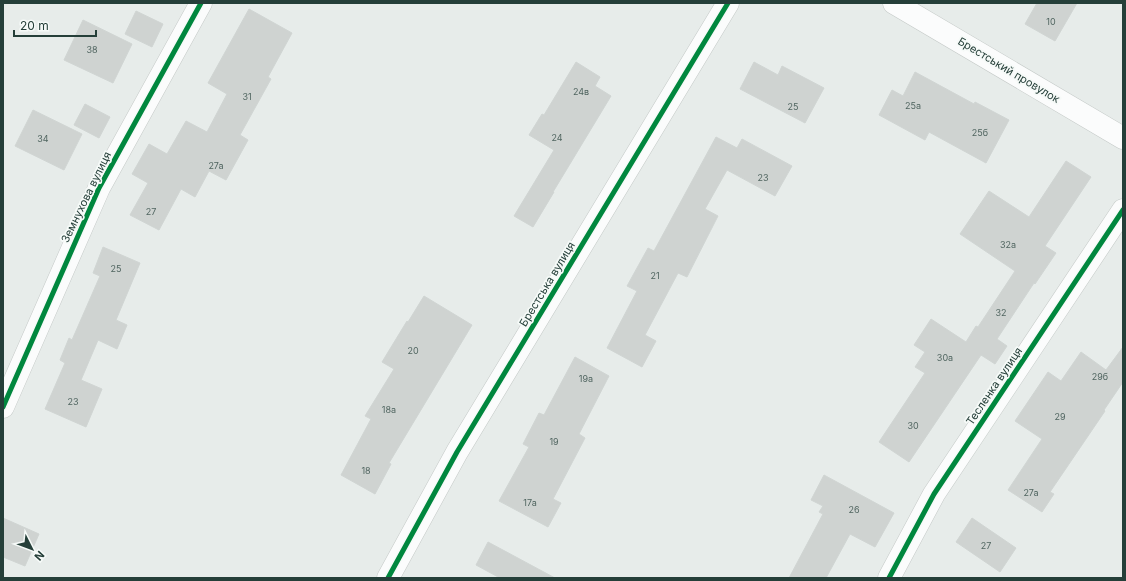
<svg xmlns="http://www.w3.org/2000/svg" width="1126" height="581" viewBox="0 0 1126 581" font-family="Inter,sans-serif">
<style>
.building{fill:#cfd3d1;stroke:#d0d5d3}
.lines{fill:none;stroke-linecap:round;stroke-linejoin:round}
.minor-casing{stroke:#c4c9c7;stroke-width:23}
.minor{stroke:#fbfcfc;stroke-width:22}
.cycleway-casing{stroke:#f6faf8;stroke-width:8}
.cycleway{stroke:#00873e;stroke-width:5}
.labels{text-anchor:middle;dominant-baseline:central;stroke-width:3.5;stroke-linejoin:round;paint-order:stroke}
.number-label{font-size:9px;fill:#506560}
.street-label{font-size:11px;fill:#253f39;stroke:#f6faf8}
</style>
<rect width="100%" height="100%" fill="#e7ecea"/>
<!-- building -->
<g class="building">
<path d="M1037 3H1077L1055 41 1025 24Z"/>
<path d="M249 9 292 33 268 77 271 79 240 135 248 140 226 180 209 171 195 197 181 189 159 230 130 215 148 183 132 174 149 144 167 154 186 121 207 132 227 94 208 83Z"/>
<path d="M136 11 163 24 152 47 125 34Z"/>
<path d="M83 20 132 44 113 83 64 60Z"/>
<path d="M576 62 600 77 595 86 611 96 553 192H554L533 227 514 216 554 150 529 135 542 114 544 115Z"/>
<path d="M754 62 778 75 782 66 824 88 805 123 740 89Z"/>
<path d="M915 72 974 104 975 102 1009 120 986 163 929 132 925 140 879 115 892 90 903 96Z"/>
<path d="M85 104 110 117 99 138 74 125Z"/>
<path d="M33 110 82 134 64 170 15 146Z"/>
<path d="M716 137 737 148 742 139 792 166 775 196 727 170 705 209 718 216 687 277 678 273 645 335 656 341 642 367 607 348 637 291 627 286 648 248 654 251Z"/>
<path d="M1066 161 1091 177 1045 246 1056 253 1035 284 1034 283 997 339 1007 346 995 364 981 355 909 462 879 442 925 373 915 367 925 352 914 345 931 319 966 342 976 326 978 327 1015 271 960 234 989 191 1029 217Z"/>
<path d="M103 247 140 263 116 320 127 325 117 349 98 340 81 380 102 389 86 427 45 409 65 363 60 360 69 338 72 340 100 276 93 273Z"/>
<path d="M424 296 472 325 389 463 391 464 375 494 341 475 371 419 365 416 394 369 382 362 407 321 408 322Z"/>
<path d="M1123 347V382L1104 410 1105 411 1050 492 1054 494 1042 512 1008 490 1042 439 1015 421 1048 372 1061 381 1081 352 1106 370Z"/>
<path d="M575 357 609 376 579 434 585 438 553 499 561 503 548 527 499 501 529 447 523 444 539 413 544 415Z"/>
<path d="M824 475 894 513 875 547 850 534 826 578H789L823 514 819 512 823 506 811 500Z"/>
<path d="M3 518 39 534 25 566 3 557Z"/>
<path d="M972 518 1016 548 1000 572 956 542Z"/>
<path d="M488 542 555 578H500L476 565Z"/>
</g>
<g class="lines">
<!-- minor casing -->
<g class="minor-casing">
<g id="minor">
<path d="M894 3 1123 138"/>
<path d="M3 407 99 188 201 3"/>
<path d="M388 578 457 452 728 3"/>
<path d="M889 578 934 494 1123 210"/>
</g>
</g>
<!-- minor -->
<use href="#minor" class="minor"/>
<!-- cycleway casing -->
<g class="cycleway-casing">
<g id="cycleway">
<path d="M3 407 99 188 201 3"/>
<path d="M388 578 457 452 728 3"/>
<path d="M889 578 934 494 1123 210"/>
</g>
</g>
<!-- cycleway -->
<use href="#cycleway" class="cycleway"/>
</g>
<g class="labels">
<!-- number labels -->
<g class="number-label">
<text x="1051" y="21">10</text>
<text x="92" y="49">38</text>
<text x="581" y="91">24в</text>
<text x="247" y="96">31</text>
<text x="913" y="105">25а</text>
<text x="793" y="106">25</text>
<text x="980" y="132">25б</text>
<text x="557" y="137">24</text>
<text x="43" y="138">34</text>
<text x="216" y="165">27а</text>
<text x="763" y="177">23</text>
<text x="151" y="211">27</text>
<text x="1008" y="244">32а</text>
<text x="116" y="268">25</text>
<text x="655" y="275">21</text>
<text x="1001" y="312">32</text>
<text x="413" y="350">20</text>
<text x="945" y="357">30а</text>
<text x="1100" y="376">29б</text>
<text x="586" y="378">19а</text>
<text x="73" y="401">23</text>
<text x="389" y="409">18а</text>
<text x="1060" y="416">29</text>
<text x="913" y="425">30</text>
<text x="554" y="441">19</text>
<text x="366" y="470">18</text>
<text x="1031" y="492">27а</text>
<text x="530" y="502">17а</text>
<text x="854" y="509">26</text>
<text x="986" y="545">27</text>
</g>
<!-- street labels -->
<g class="street-label">
<text transform="translate(1009 70) rotate(31)">Брестський провулок</text>
<text transform="translate(86 197) rotate(-64)">Земнухова вулиця</text>
<text transform="translate(547 284) rotate(-59)">Брестська вулиця</text>
<text transform="translate(994 386) rotate(-56)">Тесленка вулиця</text>
</g>
</g>
<!-- border -->
<rect width="1126" height="581" fill="none" stroke="#253f39" stroke-width="8"/>
<!-- north arrow -->
<g transform="translate(32 549) rotate(132)" stroke="#f6faf8" stroke-width="3" paint-order="stroke">
<path d="M0-3L7 15L0 10L-7 15Z" fill="#253f39"/>
<text y="-6" font-size="11" font-weight="bold" text-anchor="middle" fill="#253f39">N</text>
</g>
<!-- scale -->
<path d="M14 30v6h82v-6" fill="none" stroke="#253f39" stroke-width="2"/>
<text x="20" y="30" font-size="12" fill="#253f39" stroke="#f6faf8" stroke-width="3" paint-order="stroke">20 m</text>
</svg>
